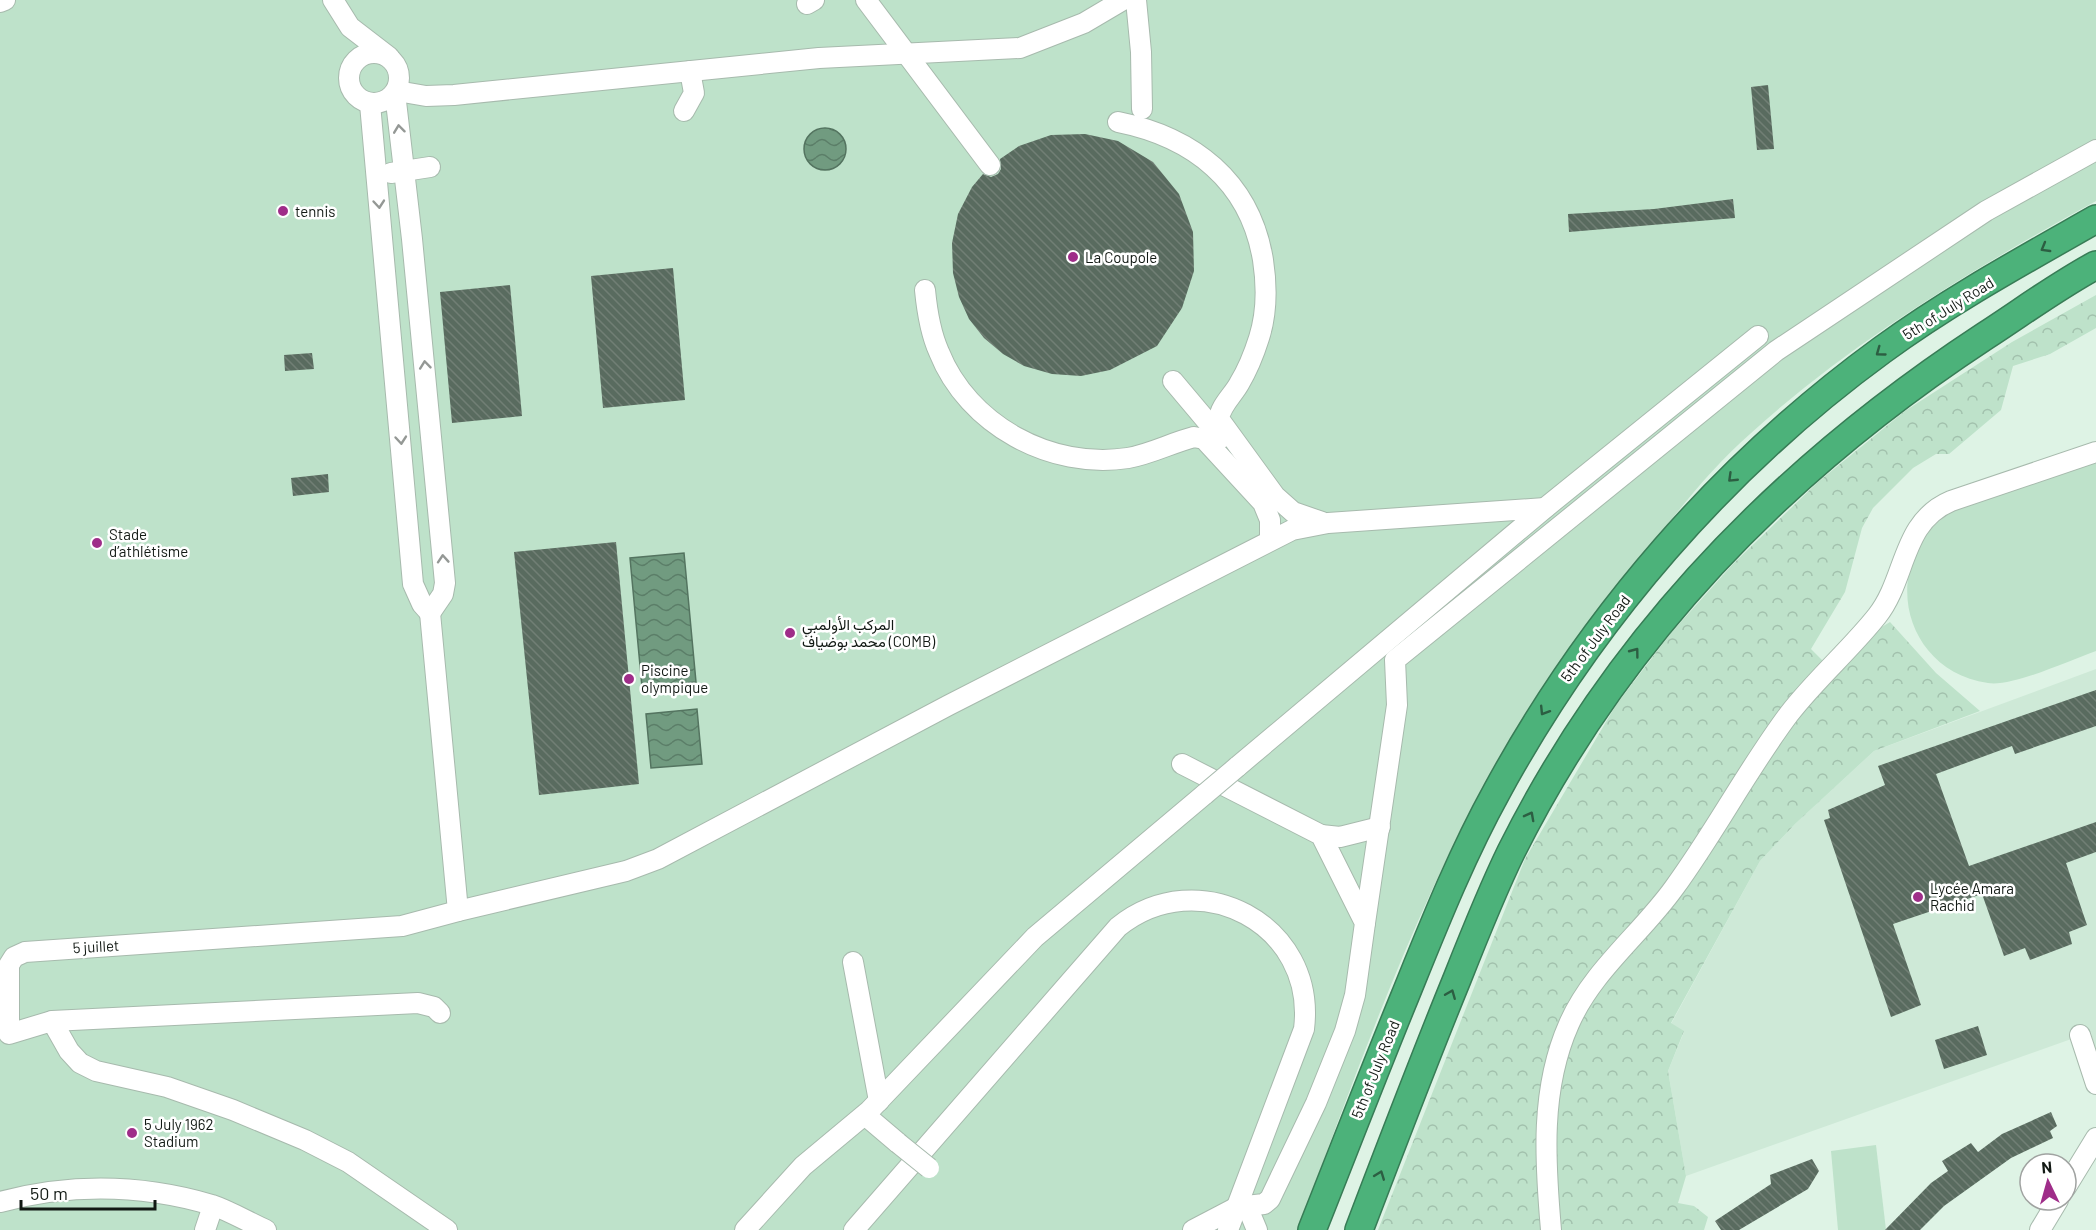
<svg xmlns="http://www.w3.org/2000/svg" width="2096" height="1230" viewBox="0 0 2096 1230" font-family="Barlow,Vazirmatn,sans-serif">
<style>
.built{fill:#cee9d7}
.forest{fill:url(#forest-crowns)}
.park{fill:#bee2ca}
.water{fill:url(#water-waves);stroke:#547460;stroke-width:1.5}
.building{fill:url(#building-back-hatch)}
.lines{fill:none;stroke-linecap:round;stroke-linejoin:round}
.minor-casing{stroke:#a7baad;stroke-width:22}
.highway-casing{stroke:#387c56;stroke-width:30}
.minor{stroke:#fff;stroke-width:20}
.highway{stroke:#4cb27a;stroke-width:27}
.minor-bridge-casing{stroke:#a7baad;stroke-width:22;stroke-linecap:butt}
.minor-bridge{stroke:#fff;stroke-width:20}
.oneway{stroke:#949895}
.oneway2{stroke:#2c5e42}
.poi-dot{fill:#9f2d89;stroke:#fff;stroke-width:2}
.labels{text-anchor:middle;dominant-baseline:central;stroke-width:5;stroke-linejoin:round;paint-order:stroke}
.poi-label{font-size:15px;fill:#121914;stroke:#fff;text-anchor:start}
.street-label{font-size:15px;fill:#121914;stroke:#fff}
</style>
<defs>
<pattern id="forest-crowns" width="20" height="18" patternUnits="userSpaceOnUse" patternTransform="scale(1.5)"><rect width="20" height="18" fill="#bee2ca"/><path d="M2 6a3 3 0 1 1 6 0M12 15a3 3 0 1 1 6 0" fill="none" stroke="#a2c1ad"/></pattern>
<pattern id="water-waves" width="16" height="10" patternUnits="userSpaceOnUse" patternTransform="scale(1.5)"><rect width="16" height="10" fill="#719b80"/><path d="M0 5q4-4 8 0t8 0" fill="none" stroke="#5b7e68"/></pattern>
<pattern id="building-back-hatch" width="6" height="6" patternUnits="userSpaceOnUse" patternTransform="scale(1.5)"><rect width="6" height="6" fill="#596b5f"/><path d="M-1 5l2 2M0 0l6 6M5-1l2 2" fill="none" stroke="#717f75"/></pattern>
</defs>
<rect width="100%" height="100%" fill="#def3e5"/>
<!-- built -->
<path class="built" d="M2096 669V1055L2091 1032 1686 1176 1668 1071 1684 1032 1671 1024 1760 861 1795 824 1874 751Z"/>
<!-- forest -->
<path class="forest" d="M2096 295V328L2050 354 2013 366 2001 410 1949 454H1936L1913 468 1873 508 1862 528 1845 592 1811 649 1824 662 1890 622 1936 673 1980 711 1874 751 1795 824 1760 861 1671 1023 1684 1031 1668 1071 1686 1176 1678 1203 1694 1206 1708 1217 1704 1230H1378L1525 859 1616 705 1671 633 1733 564 1818 482 1905 411 2012 342Z"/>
<!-- park -->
<g class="park">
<path d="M0 0H2096V201C1975 268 1853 340 1750 434 1711 468 1679 510 1647 550 1605 600 1564 651 1530 706 1428 869 1364 1051 1298 1230H0Z"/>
<path d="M2096 460V651C2070 660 2013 687 1988 683 1905 671 1879 570 1943 518 1958 506 1979 501 1997 495 2030 483 2063 472 2096 460Z"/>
<path d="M1876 1145 1886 1230H1838L1831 1151Z"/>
</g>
<!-- water -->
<g class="water">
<circle cx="825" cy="149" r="21"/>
<path d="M684 553 696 682 642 687 630 558Z"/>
<path d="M697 709 702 764 651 768 646 714Z"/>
</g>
<!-- building -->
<g class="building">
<path d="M1768 85 1774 149 1757 150 1751 87Z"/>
<path d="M1085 134 1118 141 1153 162 1179 194 1193 232 1194 271 1182 308 1157 346 1110 370 1081 376 1052 374 1024 366 1003 354 984 338 969 319 959 297 953 273 952 243 958 214 972 187 983 174 991 177 998 174 1001 169 1000 159 1019 146 1051 135Z"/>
<path d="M1733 199 1735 218 1569 232 1568 214 1654 209Z"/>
<path d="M673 268 685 400 603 408 591 276Z"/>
<path d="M510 285 522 416 452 423 440 292Z"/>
<path d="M312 353 314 369 285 371 284 355Z"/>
<path d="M328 474 329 492 293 496 291 478Z"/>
<path d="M616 542 639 784 539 795 514 552Z"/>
<path d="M2096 690V726L2015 754 2012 746 1936 774 1969 866 2096 822V852L2066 863 2087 925 2069 932 2072 944 2030 960 2025 948 2004 956 1982 894 1893 924 1921 1005 1891 1017 1824 820 1830 818 1828 810 1885 785 1878 766Z"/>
<path d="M1978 1026 1987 1055 1944 1069 1935 1040Z"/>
<path d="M2051 1112 2057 1126 2050 1131 2053 1138 2011 1158 1944 1206 1920 1230H1885L1931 1183 1948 1171 1942 1161 1971 1143 1978 1152 2002 1134Z"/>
<path d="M1812 1159 1819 1171 1808 1189 1739 1230H1721L1715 1221 1771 1184 1770 1175Z"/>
</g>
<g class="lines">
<!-- minor casing -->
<g class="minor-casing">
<g id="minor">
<path d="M333 0 350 27 389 57"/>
<path d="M866 0 990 165"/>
<path d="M1136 0 1141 52 1142 109"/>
<path d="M0 2 5 0"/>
<path d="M807 4 814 0"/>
<circle cx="374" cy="78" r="25"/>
<path d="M397 91 426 96 454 95 819 58 1020 48 1084 23 1123 0"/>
<path d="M395 93 412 239 445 583 443 594 430 613"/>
<path d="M370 104 413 584 422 604 430 613"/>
<path d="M684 111 694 93 690 71"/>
<path d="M1118 122C1193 137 1250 181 1263 260 1267 286 1267 313 1259 338 1254 354 1248 369 1239 384 1233 395 1220 406 1219 419L1275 496 1293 512 1322 522"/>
<path d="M391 173 430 167"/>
<path d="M925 290C927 311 930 332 939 352 968 425 1051 470 1128 458 1151 454 1171 443 1194 437L1204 439 1263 503 1270 520V540"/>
<path d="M1173 381 1221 438"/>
<path d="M430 613 458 911 402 926 25 952 14 957 9 965V1034L52 1021 69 1051 80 1063 96 1071 167 1087 233 1110 305 1140 348 1162 447 1230"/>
<path d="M1182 764 1321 835 1365 923 1355 995 1345 1031 1316 1103 1270 1199 1264 1204 1237 1207 1193 1230"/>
<path d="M1237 767 1545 508 1758 336"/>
<path d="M1321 835 1340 837 1380 827"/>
<path d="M458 911 626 871 658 859 949 705 1292 530 1328 523 1545 508"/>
<path d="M1365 923 1397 705 1395 660 1776 351 1986 211 2096 150"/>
<path d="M853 962 879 1101"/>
<path d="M52 1021 418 1003 434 1007 440 1013"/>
<path d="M2080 1035 2096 1084"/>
<path d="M865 1115 898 1143"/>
<path d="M2066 1187 2096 1138"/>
<path d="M0 1202C71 1183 141 1184 212 1205 230 1211 248 1222 266 1230"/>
<path d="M1247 1206 1257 1230"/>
<path d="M205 1230 213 1206"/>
<path d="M745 1230 803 1166 869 1111 1035 937 1205 794"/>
<path d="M854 1230 1118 927C1198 862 1317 924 1304 1029L1228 1230"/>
<path d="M1551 1230C1545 1161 1540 1089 1569 1024 1592 971 1641 934 1674 888 1715 832 1747 770 1789 714 1816 679 1850 650 1877 616 1907 578 1901 522 1951 501L2096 452"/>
<path d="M2040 1230 2058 1200"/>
</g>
</g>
<!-- highway casing -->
<g class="highway-casing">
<g id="highway">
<path d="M1312 1230C1343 1152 1373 1074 1405 996 1433 927 1461 856 1497 791 1591 618 1723 466 1882 350 1949 301 2024 260 2096 219"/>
<path d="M1359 1230C1391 1146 1423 1062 1457 979 1474 936 1491 893 1511 852 1619 635 1784 468 1985 336 2022 312 2057 286 2096 265"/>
</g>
</g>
<!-- minor -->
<use href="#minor" class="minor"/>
<!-- highway -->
<use href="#highway" class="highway"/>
<!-- minor-bridge casing -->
<g class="minor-bridge-casing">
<g id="minor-bridge">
<path d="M1205 794 1237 767"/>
<path d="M898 1143 929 1168"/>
</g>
</g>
<!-- minor-bridge -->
<use href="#minor-bridge" class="minor-bridge"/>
</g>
<!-- one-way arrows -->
<defs><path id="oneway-chevron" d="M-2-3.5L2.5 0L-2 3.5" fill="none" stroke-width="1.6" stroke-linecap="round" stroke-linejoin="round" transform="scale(1.5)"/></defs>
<g class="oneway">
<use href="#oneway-chevron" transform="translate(399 129) rotate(-97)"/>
<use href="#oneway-chevron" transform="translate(379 204) rotate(85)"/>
<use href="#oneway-chevron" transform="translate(425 365) rotate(-96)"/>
<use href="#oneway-chevron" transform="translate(401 440) rotate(85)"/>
<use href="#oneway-chevron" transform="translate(443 559) rotate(-94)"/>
</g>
<g class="oneway2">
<use href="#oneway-chevron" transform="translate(2045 248) rotate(150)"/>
<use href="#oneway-chevron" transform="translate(1880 352) rotate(144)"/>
<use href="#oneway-chevron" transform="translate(1732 478) rotate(136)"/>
<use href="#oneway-chevron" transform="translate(1635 652) rotate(-53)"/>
<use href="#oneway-chevron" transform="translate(1544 711) rotate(122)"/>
<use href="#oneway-chevron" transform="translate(1530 816) rotate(-62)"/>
<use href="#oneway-chevron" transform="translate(1451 994) rotate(-68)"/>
<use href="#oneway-chevron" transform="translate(1380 1175) rotate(-69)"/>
</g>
<!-- markers -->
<g class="poi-dot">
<circle cx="283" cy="211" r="6"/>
<circle cx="1073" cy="257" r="6"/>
<circle cx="97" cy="543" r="6"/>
<circle cx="790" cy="633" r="6"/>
<circle cx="629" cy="679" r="6"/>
<circle cx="1918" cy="897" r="6"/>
<circle cx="132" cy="1133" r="6"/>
</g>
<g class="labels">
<!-- poi labels -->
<g class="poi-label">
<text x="295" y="211">tennis</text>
<text x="1085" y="257">La Coupole</text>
<text x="109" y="534">Stade<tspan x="109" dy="17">d’athlétisme</tspan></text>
<text x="802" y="624">المركب الأولمبي<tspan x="802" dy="17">محمد بوضياف (COMB)</tspan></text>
<text x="641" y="670">Piscine<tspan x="641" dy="17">olympique</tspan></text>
<text x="1930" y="888">Lycée Amara<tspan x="1930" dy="17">Rachid</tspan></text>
<text x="144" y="1124">5 July 1962<tspan x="144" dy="17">Stadium</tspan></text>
</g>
<!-- street labels -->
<g class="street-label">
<text transform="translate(1948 308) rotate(-32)">5th of July Road</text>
<text transform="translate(1595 638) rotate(-53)">5th of July Road</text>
<text transform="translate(96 946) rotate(-3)">5 juillet</text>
<text transform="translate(1375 1069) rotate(-68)">5th of July Road</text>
</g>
</g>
<!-- north arrow -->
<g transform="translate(2048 1182) rotate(355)"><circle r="28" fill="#ffffff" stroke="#a0a3a1" stroke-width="1.5"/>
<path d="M0-4.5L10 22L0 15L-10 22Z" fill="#9f2d89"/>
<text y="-9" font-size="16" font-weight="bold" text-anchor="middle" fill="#121914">N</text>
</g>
<!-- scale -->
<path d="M21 1200v9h134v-9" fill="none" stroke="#121914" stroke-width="3"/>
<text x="30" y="1200" font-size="18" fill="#121914" stroke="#ffffff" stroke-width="4.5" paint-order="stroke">50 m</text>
</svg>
